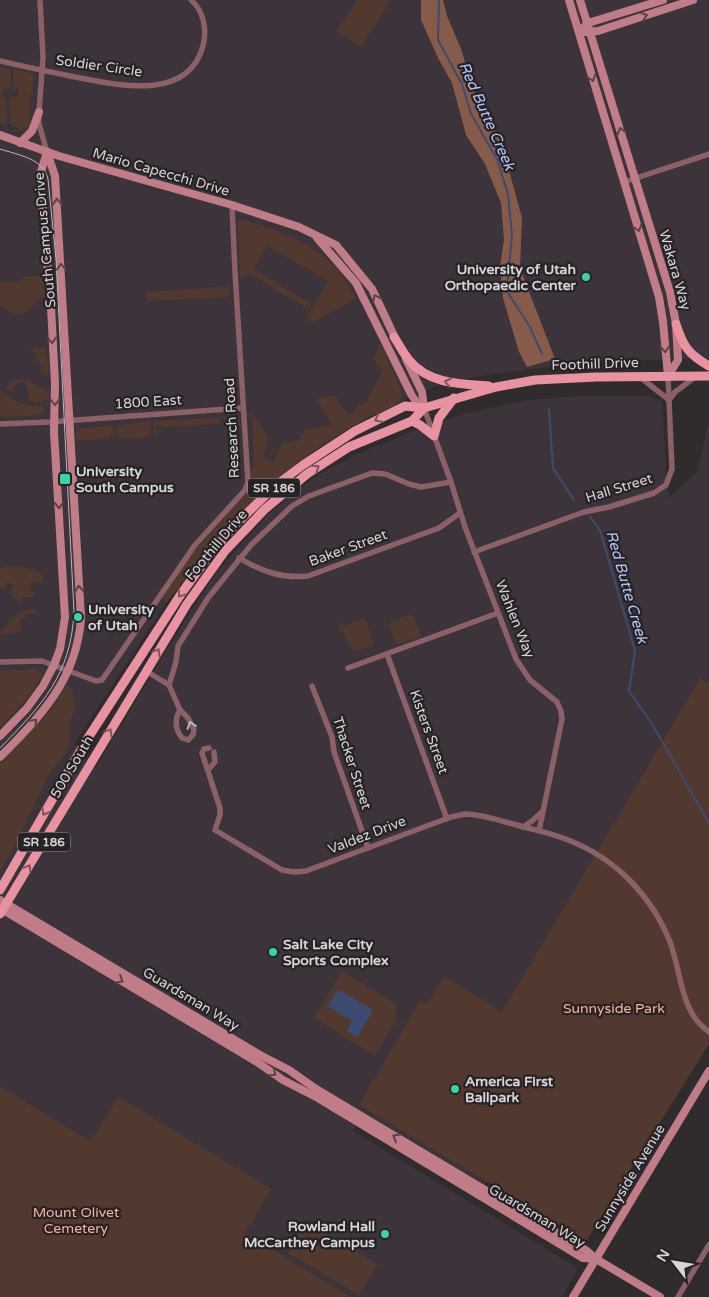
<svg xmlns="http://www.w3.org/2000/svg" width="709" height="1297" viewBox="0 0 709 1297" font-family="'Varela Round',sans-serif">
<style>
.built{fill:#3d333a}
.green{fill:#51392f}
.forest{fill:#875b4a}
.water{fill:#3e4b70}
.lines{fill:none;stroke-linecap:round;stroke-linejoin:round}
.stream{stroke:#3e4b70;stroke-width:2}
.street{stroke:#8b6167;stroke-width:5.5}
.secondary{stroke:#c07d88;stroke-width:8}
.primary{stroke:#e992a1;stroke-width:9}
.tram{stroke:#bab8ba;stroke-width:1}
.oneway{stroke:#5c4248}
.oneway2{stroke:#7e545d}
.oneway3{stroke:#c4b8bb}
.poi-dot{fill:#38d4a6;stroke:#262225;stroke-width:2}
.labels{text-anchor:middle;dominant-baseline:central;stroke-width:4.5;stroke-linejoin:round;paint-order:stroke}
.shield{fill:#262225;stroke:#a29fa2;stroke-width:1}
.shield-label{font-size:12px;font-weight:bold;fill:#d7d5d7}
.street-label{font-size:14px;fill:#d7d5d7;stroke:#262225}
.poi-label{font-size:14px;font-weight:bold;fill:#d7d5d7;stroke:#262225;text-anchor:start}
.park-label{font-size:14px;fill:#fcb396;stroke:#262225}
.water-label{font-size:15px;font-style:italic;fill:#b1c4f7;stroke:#262225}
</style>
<rect width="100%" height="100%" fill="#302c2e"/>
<!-- built -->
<path class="built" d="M0 0H709V359L592 361 451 380 422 392 372 415 347 430 314 451 274 482 248 506 222 532 167 602 74 744 95 768 192 609 216 573 266 516 313 478 355 455 416 430 467 413 529 400 578 396H649L662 402 666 469 669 498 697 472 709 421V683L700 678 502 1011 444 976 533 1103 485 1185 364 1113 353 1131 576 1267 577 1271 562 1297H351L0 1086Z"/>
<!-- green -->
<g class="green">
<path d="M357 0H391L361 47 336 31Z"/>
<path d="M0 67 10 69 11 88 3 89V97L6 98 7 118 5 123 0 122Z"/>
<path d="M13 69 32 73 34 76 30 102V126L29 129 23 127 22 131 10 124 9 97 18 96V89H13Z"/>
<path d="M240 219C277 229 312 242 339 271 345 279 350 289 356 297L354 300 312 323 307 317 328 281 267 246 254 269 311 304 308 309 248 273 246 277 240 278 238 222Z"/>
<path d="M40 276 44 281V296C27 309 21 325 0 305V282L21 281 23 277Z"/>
<path d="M229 286 230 297 147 301V292Z"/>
<path d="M380 344 401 389C402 394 402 399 398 403 392 410 379 412 371 416 352 426 333 438 315 450 255 490 211 545 167 602L161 597 192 554 250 487 251 468 254 464 252 418 247 417V414H253L269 438 263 457 274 462 282 443 301 440 300 435 304 433 303 430 332 425 316 398 336 396C340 408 345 406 348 415L354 413 357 405 365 404 383 369 375 365 377 361 373 358Z"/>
<path d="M44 347 49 365 48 377 39 369 42 366 37 359 34 351 29 348Z"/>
<path d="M17 379C31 378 37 388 49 392V399L36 403 29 400 27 385 23 382C15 382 15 390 8 391L6 388 11 381Z"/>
<path d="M4 392C16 404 26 407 43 405L45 415 0 417V394Z"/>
<path d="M239 416 240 426 237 428H234L233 420H228V417L219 418V424L164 427H162L161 425 155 426 156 432 162 430 164 432 154 434V421Z"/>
<path d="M150 421 151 437 121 439 120 435 117 436V426Z"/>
<path d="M113 426 114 436H110V439L76 441V433L79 428Z"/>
<path d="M18 566 34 570 42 574 43 582 30 583 31 592H34V597L22 598 21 603 10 596 13 584 6 583 4 590 0 588V569L6 567Z"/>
<path d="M35 609 36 613 25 614V619H20L21 630 16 633 0 634V632C12 619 16 611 35 609Z"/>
<path d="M411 614 414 616 421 637 396 645 389 624 391 622Z"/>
<path d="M365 618 374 644 373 646C350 653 351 653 343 631H340L338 624 342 622 344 626Z"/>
<path d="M34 669 42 673V675L31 694 0 727V671Z"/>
<path d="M700 678 709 683V1044L586 1241 359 1105 420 1000 427 1004 444 976 502 1011Z"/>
<path d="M67 685 72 689 75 708 70 723V745L65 754 49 774 12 851 0 870V764L51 710Z"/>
<path d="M342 971 396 1004 397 1019 375 1056 314 1018Z"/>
<path d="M0 1086 91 1141 118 1097 271 1189 245 1233 351 1297H0Z"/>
<path d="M306 1222 378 1264 359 1295 288 1253Z"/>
</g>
<!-- forest -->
<path class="forest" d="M421 0H443L447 16 461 49 473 88 486 117 500 138 522 218 520 268 555 359 527 367 519 352 503 298 500 266 504 240 501 203 485 164 466 135 452 83 439 60 421 20Z"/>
<!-- water -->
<path class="water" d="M338 989 373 1010 357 1037 347 1031 352 1021 328 1006Z"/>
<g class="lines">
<!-- stream -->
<g class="stream">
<path d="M439 0 438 40 462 84 471 114 497 159 508 194 512 235 507 291 530 327 542 354"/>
<path d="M549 409 553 468 574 500"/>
<path d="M590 517 600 530 635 651 629 691 652 724 709 823"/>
</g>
<!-- street -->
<g class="street">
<path d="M40 0 43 57 39 112V124L47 152"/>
<path d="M0 61C25 67 50 72 75 77 117 85 188 102 203 46 207 30 204 11 191 0"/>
<path d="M624 182 709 154"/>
<path d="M640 377 669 400"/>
<path d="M669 400 675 392 695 377"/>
<path d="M424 408 451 482 465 527 516 659 530 680 557 702 561 711 562 719 539 831"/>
<path d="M0 424 49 422 242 408"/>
<path d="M474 552 584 512 609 507 654 493 666 485 672 469 668 376"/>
<path d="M239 558C261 571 282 579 308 576L439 528 460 513"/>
<path d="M387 654 447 819"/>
<path d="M0 662 42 661 96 681 102 680 195 545 245 490 248 482 235 272 232 205"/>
<path d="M348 668 498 613"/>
<path d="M146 671 169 685 180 710 188 718 194 730 193 735 188 740 182 738C175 729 174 720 180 710"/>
<path d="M169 685 176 662 178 646 208 598 251 545 292 506 309 496 372 473 385 474 409 484 421 487 451 482"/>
<path d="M312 686 332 737 334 752 368 848"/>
<path d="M209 748 204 749 202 753 220 808V815L215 830 282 870 294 872 306 871 451 817 465 814C482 814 500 821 517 825 534 830 552 833 568 840 615 858 652 896 670 942 679 966 681 999 695 1018 699 1024 704 1028 709 1032"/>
<path d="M208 770 215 762 214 752"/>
<path d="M523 827 532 821 543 811"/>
<path d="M678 1297 709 1245"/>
</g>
<!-- secondary -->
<g class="secondary">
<path d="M569 0 659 297 663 322 668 376"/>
<path d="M580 0 670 292 676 324 678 360 668 376"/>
<path d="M579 32 588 23 663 0"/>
<path d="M585 32 598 31 693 0"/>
<path d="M0 135 59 156 232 205 299 227 336 245 372 289 397 342"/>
<path d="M20 143 32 131 39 112"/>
<path d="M317 238 356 283 411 394 416 402 424 408"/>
<path d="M406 359 422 392 424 408"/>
<path d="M0 736 27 708 43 686 54 665 60 649 65 617 54 432 55 383 51 307 40 175 47 152"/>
<path d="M0 757C41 716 77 679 81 618L55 176 47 152"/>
<path d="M0 900 260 1055 289 1070 316 1089 587 1251 596 1259 660 1297"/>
<path d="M0 908 257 1062 283 1080 318 1098 583 1258 596 1259"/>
<path d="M573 1297 709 1071"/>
</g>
<!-- primary -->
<g class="primary">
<path d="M676 324C683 346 688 354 709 366"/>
<path d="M394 337C399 344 403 353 409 360 428 384 461 384 489 386"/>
<path d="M412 421 420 425 434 436 439 418 454 398"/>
<path d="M0 890 86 741 181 594 210 554 236 524 275 486 303 465 355 431 405 406 424 408 496 387 535 380 596 377 709 376"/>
<path d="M0 914 187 604 225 551 265 509 307 474 349 447 412 421 424 408"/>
</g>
<!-- tram -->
<path class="tram" d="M0 149C18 155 43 158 48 179L56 259 74 612C71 675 42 705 0 748"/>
</g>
<!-- one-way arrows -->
<defs><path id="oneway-chevron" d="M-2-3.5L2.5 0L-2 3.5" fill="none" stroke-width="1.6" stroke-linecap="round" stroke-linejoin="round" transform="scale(1.25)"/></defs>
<g class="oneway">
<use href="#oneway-chevron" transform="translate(644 16) rotate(-18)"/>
<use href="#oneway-chevron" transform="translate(592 78) rotate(73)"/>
<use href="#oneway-chevron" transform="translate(621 131) rotate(-107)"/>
<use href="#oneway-chevron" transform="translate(57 202) rotate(-94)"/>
<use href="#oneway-chevron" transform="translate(638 228) rotate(73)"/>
<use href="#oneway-chevron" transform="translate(61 267) rotate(-94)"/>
<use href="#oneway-chevron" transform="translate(376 298) rotate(-115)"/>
<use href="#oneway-chevron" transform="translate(52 340) rotate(87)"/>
<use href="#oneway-chevron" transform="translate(665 349) rotate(87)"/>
<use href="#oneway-chevron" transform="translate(55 402) rotate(89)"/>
<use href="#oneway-chevron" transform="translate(59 505) rotate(87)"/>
<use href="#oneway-chevron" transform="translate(79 589) rotate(-93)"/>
<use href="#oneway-chevron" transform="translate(34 722) rotate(-47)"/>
<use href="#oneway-chevron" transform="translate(120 980) rotate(31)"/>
<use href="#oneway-chevron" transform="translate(273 1073) rotate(36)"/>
<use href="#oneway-chevron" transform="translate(396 1137) rotate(-149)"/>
</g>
<g class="oneway2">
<use href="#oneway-chevron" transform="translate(448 382) rotate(-168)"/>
<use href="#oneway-chevron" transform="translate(378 419) rotate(153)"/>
<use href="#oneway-chevron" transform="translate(316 468) rotate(-34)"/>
<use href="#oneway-chevron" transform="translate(181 594) rotate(124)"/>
<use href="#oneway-chevron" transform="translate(157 652) rotate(-59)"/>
<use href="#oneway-chevron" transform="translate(109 732) rotate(-59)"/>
<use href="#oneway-chevron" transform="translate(45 812) rotate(119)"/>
<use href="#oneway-chevron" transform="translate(28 868) rotate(-59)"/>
</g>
<use class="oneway3" href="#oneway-chevron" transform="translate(191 725) rotate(-108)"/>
<!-- markers -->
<g class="poi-dot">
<circle cx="586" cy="277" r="5"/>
<rect x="59" y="473" width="12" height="12" rx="2.5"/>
<circle cx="78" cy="617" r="5"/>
<circle cx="273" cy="952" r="5"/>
<circle cx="455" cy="1089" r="5"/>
<circle cx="385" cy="1234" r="5"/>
</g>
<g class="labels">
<!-- shield labels -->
<g class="shield">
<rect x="248" y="478.5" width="52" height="19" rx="4"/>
<rect x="18" y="832.5" width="52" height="19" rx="4"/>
</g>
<g class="shield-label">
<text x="274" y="488">SR 186</text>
<text x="44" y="842">SR 186</text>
</g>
<!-- street labels -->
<g class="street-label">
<text transform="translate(99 66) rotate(8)">Soldier Circle</text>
<text transform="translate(161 172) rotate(16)">Mario Capecchi Drive</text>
<text transform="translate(45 240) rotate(-95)">South Campus Drive</text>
<text transform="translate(675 270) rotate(74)">Wakara Way</text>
<text transform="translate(595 364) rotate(-2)">Foothill Drive</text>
<text transform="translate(148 402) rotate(-4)">1800 East</text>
<text transform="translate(232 428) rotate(-93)">Research Road</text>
<text transform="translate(619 488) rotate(-17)">Hall Street</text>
<text transform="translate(216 545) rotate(-50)">Foothill Drive</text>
<text transform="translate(348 548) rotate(-20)">Baker Street</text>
<text transform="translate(515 619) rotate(68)">Wahlen Way</text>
<text transform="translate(429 732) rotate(70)">Kisters Street</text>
<text transform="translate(352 763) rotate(72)">Thacker Street</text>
<text transform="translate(72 767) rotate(-59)">500 South</text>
<text transform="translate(367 835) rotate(-21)">Valdez Drive</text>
<text transform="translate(191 999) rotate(31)">Guardsman Way</text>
<text transform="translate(630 1178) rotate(-59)">Sunnyside Avenue</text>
<text transform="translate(537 1216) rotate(31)">Guardsman Way</text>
</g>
<!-- poi labels -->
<g class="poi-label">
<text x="576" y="269" text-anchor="end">University of Utah<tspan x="576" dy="16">Orthopaedic Center</tspan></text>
<text x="76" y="471">University<tspan x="76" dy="16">South Campus</tspan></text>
<text x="88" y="609">University<tspan x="88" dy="16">of Utah</tspan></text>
<text x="283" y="944">Salt Lake City<tspan x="283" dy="16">Sports Complex</tspan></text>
<text x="465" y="1081">America First<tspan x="465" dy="16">Ballpark</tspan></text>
<text x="375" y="1226" text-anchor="end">Rowland Hall<tspan x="375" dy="16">McCarthey Campus</tspan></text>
</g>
<!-- park labels -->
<g class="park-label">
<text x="614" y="1008">Sunnyside Park</text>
<text x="76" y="1212">Mount Olivet<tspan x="76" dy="16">Cemetery</tspan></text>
</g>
<!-- water labels -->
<g class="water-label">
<text transform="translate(487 116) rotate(66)">Red Butte Creek</text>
<text transform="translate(627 587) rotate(74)">Red Butte Creek</text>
</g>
</g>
<!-- north arrow -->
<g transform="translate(674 1262) rotate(301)" stroke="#262225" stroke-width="4" paint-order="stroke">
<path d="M0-4L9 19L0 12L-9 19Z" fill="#d7d5d7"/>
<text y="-8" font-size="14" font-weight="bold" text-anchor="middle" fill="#d7d5d7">N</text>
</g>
</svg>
